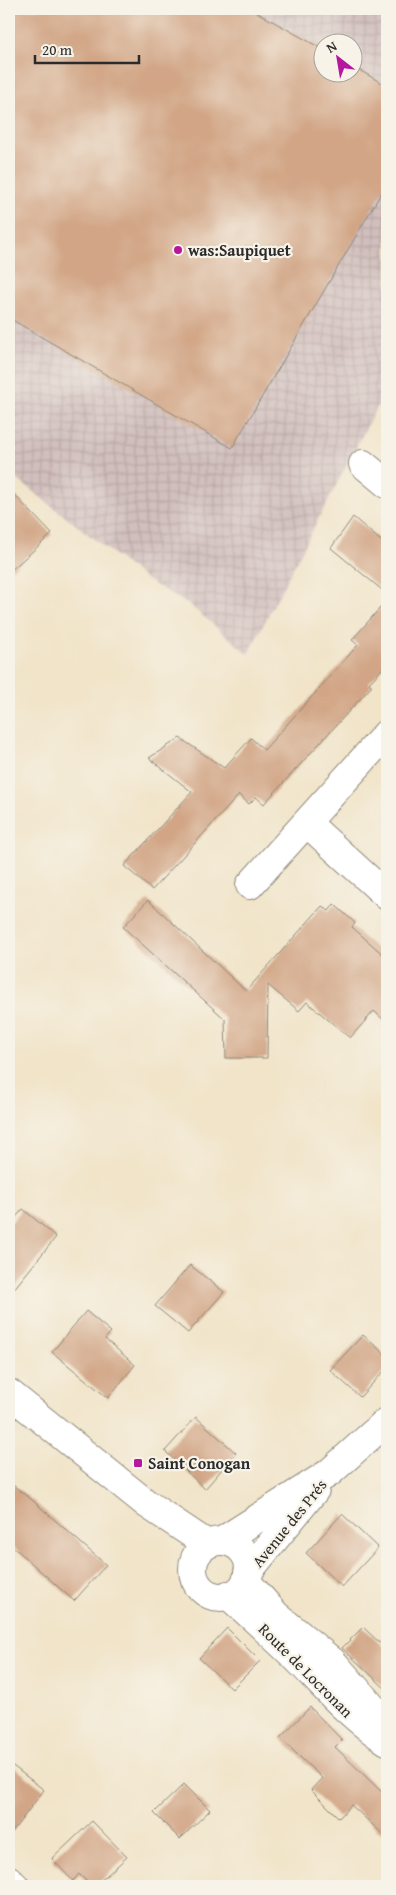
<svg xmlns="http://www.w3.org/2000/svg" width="396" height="1895" viewBox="0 0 396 1895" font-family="'Gentium Book Plus',serif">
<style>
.industrial{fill:url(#industrial-grid);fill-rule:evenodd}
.building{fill:#d1a585}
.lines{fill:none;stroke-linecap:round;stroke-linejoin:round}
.minor-casing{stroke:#8e887a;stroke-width:30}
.major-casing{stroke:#8e887a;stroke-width:30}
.minor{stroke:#fff;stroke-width:28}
.major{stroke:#fff;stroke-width:28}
.poi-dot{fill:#b5179e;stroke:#f7f3e8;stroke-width:2}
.labels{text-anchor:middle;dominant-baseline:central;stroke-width:4.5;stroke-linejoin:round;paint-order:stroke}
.poi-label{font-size:16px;font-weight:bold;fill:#2b2b2b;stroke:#f7f3e8;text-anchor:start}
.street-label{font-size:16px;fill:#2b2b2b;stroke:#f7f3e8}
</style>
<defs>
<pattern id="industrial-grid" width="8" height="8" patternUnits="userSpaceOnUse" patternTransform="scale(1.25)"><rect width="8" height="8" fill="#d1bfbd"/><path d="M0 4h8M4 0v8" fill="none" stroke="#b4a4a3"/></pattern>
</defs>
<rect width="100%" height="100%" fill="#f7f3e8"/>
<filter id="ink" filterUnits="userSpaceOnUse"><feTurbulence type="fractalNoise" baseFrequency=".02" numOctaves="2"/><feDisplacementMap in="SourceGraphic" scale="10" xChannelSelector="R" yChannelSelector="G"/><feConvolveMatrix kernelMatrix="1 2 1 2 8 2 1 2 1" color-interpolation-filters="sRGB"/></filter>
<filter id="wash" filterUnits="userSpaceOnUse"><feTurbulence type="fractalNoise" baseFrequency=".0096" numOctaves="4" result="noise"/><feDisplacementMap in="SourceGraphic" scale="20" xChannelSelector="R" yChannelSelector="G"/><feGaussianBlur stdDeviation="1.12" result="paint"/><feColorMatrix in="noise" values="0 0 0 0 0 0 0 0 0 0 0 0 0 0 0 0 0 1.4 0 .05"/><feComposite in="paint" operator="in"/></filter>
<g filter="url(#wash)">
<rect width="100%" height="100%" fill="#f1e4c9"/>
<!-- industrial -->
<path class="industrial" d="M9 9H374L387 11V388L248 654 191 606 147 580 9 473ZM324 42H354V72H324Z"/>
<g id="blocks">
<!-- building -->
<g class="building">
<path d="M9 9H251L324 50V72H354V67L387 86V183L232 448 9 318Z"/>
<path d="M9 489 52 534 9 572Z"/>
<path d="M353 517 387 546V594L331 548Z"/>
<path d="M387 600V671L383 668 369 683 372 686 264 804 256 797 249 804 239 795 152 890 124 866 192 792 149 758 180 738 224 768 251 738 264 750 358 645 352 640Z"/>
<path d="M148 900 246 991 322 906 329 911 334 904 355 923 352 927 387 958V1023L374 1011 350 1038 307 1002 299 1011 268 985 267 1058H226L225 1019 123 927Z"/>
<path d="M23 1209 56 1237 9 1295V1225Z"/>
<path d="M190 1265 224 1292 188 1333 155 1306Z"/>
<path d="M86 1311 111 1332 105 1339 135 1365 108 1398 52 1352Z"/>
<path d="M363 1335 387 1356V1368L360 1397 330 1370Z"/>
<path d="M196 1417 236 1453 205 1489 165 1451Z"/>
<path d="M9 1482 31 1499 106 1565 74 1601 9 1543Z"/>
<path d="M342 1514 378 1548 342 1587 306 1553Z"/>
<path d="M363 1627 387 1650V1690L342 1648Z"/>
<path d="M227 1628 260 1661 232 1689 199 1658Z"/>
<path d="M310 1707 342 1740 335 1747 387 1797V1838L351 1805 339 1818 311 1790 322 1778 280 1738Z"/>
<path d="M9 1763 44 1790 9 1836Z"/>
<path d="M184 1784 210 1810 180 1839 154 1813Z"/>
<path d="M92 1821 127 1857 95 1886H91L79 1874 73 1881 52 1859Z"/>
</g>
</g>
</g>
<g filter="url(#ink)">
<use href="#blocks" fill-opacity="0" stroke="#8e887a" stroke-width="1"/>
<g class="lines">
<!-- minor casing -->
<g class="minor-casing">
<g id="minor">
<path d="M363 464 387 484"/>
<path d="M307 823 387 896"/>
<path d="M250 885 387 733"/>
<path d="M222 1541 329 1473 387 1421"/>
<path d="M248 1572 315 1490"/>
<path d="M9 1880 15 1886"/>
</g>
</g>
<!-- major casing -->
<g class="major-casing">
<g id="major">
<path d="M9 1393 147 1504 207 1544"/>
<circle cx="221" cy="1569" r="28"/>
<path d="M246 1581 276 1615 332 1661 387 1724"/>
<path d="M228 1595C253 1618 278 1640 302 1664 329 1692 354 1720 387 1741"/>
</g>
</g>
<!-- minor -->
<use href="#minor" class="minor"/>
<!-- major -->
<use href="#major" class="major"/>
</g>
</g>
<!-- markers -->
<g class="poi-dot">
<circle cx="178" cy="250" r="5"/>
<rect x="133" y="1458" width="10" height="10" rx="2.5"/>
</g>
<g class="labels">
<!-- poi labels -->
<g class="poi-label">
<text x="188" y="250">was:Saupiquet</text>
<text x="148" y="1463">Saint Conogan</text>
</g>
<!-- street labels -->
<g class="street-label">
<text transform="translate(289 1523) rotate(-51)">Avenue des Prés</text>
<text transform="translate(306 1670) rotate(45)">Route de Locronan</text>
</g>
</g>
<!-- margin -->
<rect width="396" height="1895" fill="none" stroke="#f7f3e8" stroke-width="30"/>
<!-- north arrow -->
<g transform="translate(338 58) rotate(329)"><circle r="24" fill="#f7f3e8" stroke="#a5a39c"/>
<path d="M0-4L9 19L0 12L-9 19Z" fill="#b5179e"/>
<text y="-8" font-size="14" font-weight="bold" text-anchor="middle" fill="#2b2b2b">N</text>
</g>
<!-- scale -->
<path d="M35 55v8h104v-8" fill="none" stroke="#2b2b2b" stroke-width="2.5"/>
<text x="42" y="55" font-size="15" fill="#2b2b2b" stroke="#f7f3e8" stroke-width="4" paint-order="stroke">20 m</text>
</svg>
